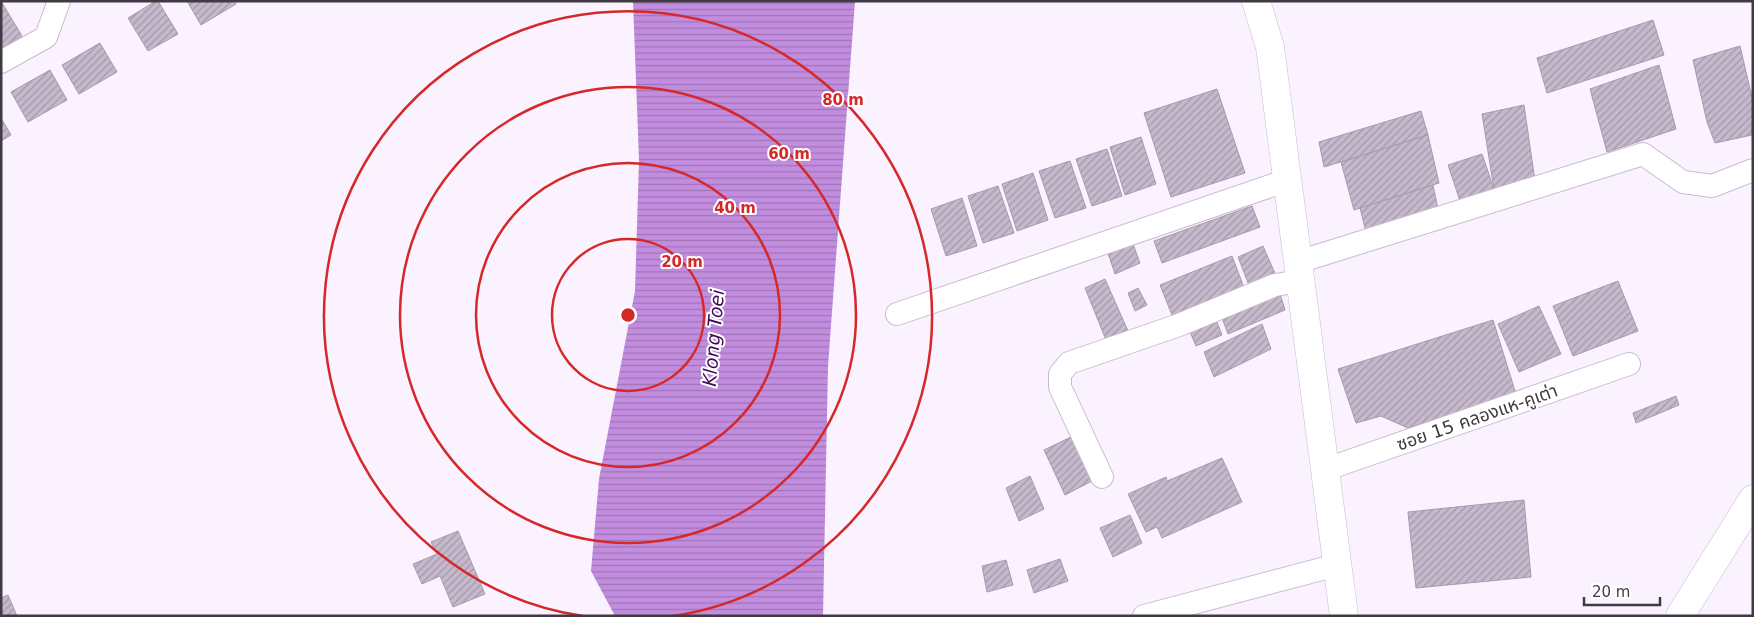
<svg xmlns="http://www.w3.org/2000/svg" width="1754" height="617" viewBox="0 0 1754 617" font-family="'DejaVu Sans','Noto Sans Thai',sans-serif">
<style>
.water{fill:url(#water-rules)}
.building{fill:url(#building-hatch);stroke:#a69aad}
.lines{fill:none;stroke-linecap:round;stroke-linejoin:round}
.minor-casing{stroke:#c8bbcf;stroke-width:24}
.tertiary-casing{stroke:#c8bbcf;stroke-width:29}
.primary-casing{stroke:#c8bbcf;stroke-width:29}
.minor{stroke:#fff;stroke-width:22}
.tertiary{stroke:#fff;stroke-width:28}
.primary{stroke:#fff;stroke-width:28}
.ring{fill:none;stroke:#d62828;stroke-width:2.5}
.labels{text-anchor:middle;dominant-baseline:central;stroke-width:4;stroke-linejoin:round;paint-order:stroke}
.street-label{font-size:18px;fill:#403b43;stroke:#fff}
.water-label{font-size:19px;font-style:italic;fill:#400c56;stroke:#fff}
.centre{fill:#d62828;stroke:#fff;stroke-width:2.5}
.ring-label{font-size:15px;text-anchor:middle;font-weight:bold;fill:#d62828;stroke:#fff;stroke-width:4;stroke-linejoin:round;paint-order:stroke}
</style>
<defs>
<pattern id="water-rules" width="6" height="5" patternUnits="userSpaceOnUse" patternTransform="scale(1.25)"><rect width="6" height="5" fill="#c28ddf"/><path d="M0 2.5h6" fill="none" stroke="#9f74b6"/></pattern>
<pattern id="building-hatch" width="6" height="6" patternUnits="userSpaceOnUse" patternTransform="scale(1.25)"><rect width="6" height="6" fill="#c6b9cd"/><path d="M-1 1l2-2M0 6l6-6M5 7l2-2" fill="none" stroke="#a298a8"/></pattern>
</defs>
<rect width="100%" height="100%" fill="#faf2fe"/>
<!-- water -->
<path class="water" d="M633 1H855L828 366 823 616H615L591 571 599 479 635 291 639 160Z"/>
<!-- building -->
<g class="building">
<path d="M1 1 22 36 1 48Z"/>
<path d="M156 1H158L178 34 148 51 128 18Z"/>
<path d="M187 1H234L236 4 201 25Z"/>
<path d="M1653 20 1664 55 1547 93 1537 58Z"/>
<path d="M100 43 117 72 79 94 62 65Z"/>
<path d="M1740 46 1753 102 1752 135 1715 143 1707 122 1693 60Z"/>
<path d="M1659 65 1676 129 1607 152 1590 89Z"/>
<path d="M50 70 67 100 28 122 11 92Z"/>
<path d="M1217 89 1245 173 1171 197 1144 113Z"/>
<path d="M1524 105 1535 181 1494 189 1482 114Z"/>
<path d="M1421 111 1428 135 1324 167 1319 142Z"/>
<path d="M1 118 11 135 1 141Z"/>
<path d="M1428 135 1439 183 1354 210 1341 162Z"/>
<path d="M1141 137 1156 184 1125 195 1110 147Z"/>
<path d="M1107 149 1122 196 1092 206 1076 159Z"/>
<path d="M1482 154 1494 189 1460 201 1448 165Z"/>
<path d="M1070 161 1086 208 1055 218 1039 171Z"/>
<path d="M1033 173 1048 220 1017 231 1002 184Z"/>
<path d="M1433 185 1438 209 1366 232 1360 208Z"/>
<path d="M998 186 1014 233 983 243 968 196Z"/>
<path d="M962 198 977 246 946 256 931 209Z"/>
<path d="M1252 206 1260 227 1162 263 1154 241Z"/>
<path d="M1133 244 1140 263 1115 274 1108 253Z"/>
<path d="M1263 246 1277 278 1250 288 1238 257Z"/>
<path d="M1232 256 1245 290 1174 320 1160 285Z"/>
<path d="M1105 279 1128 331 1106 340 1085 288Z"/>
<path d="M1618 281 1638 331 1573 356 1553 306Z"/>
<path d="M1138 288 1147 305 1135 311 1128 293Z"/>
<path d="M1279 290 1285 310 1228 334 1221 315Z"/>
<path d="M1539 306 1561 354 1519 372 1498 324Z"/>
<path d="M1215 317 1222 335 1196 346 1188 327Z"/>
<path d="M1493 320 1516 394 1408 428 1381 416 1356 423 1338 369Z"/>
<path d="M1262 324 1271 349 1214 377 1204 352Z"/>
<path d="M1676 396 1679 405 1636 423 1633 413Z"/>
<path d="M1073 436 1094 480 1065 495 1044 450Z"/>
<path d="M1222 458 1242 502 1162 538 1157 527 1146 532 1128 494 1166 477 1167 481Z"/>
<path d="M1030 476 1044 509 1019 521 1006 488Z"/>
<path d="M1524 500 1531 577 1416 588 1408 512Z"/>
<path d="M1130 515 1142 543 1113 557 1100 528Z"/>
<path d="M458 531 485 594 453 607 440 576 422 584 413 564 437 554 431 542Z"/>
<path d="M1060 559 1068 581 1034 593 1027 570Z"/>
<path d="M1006 560 1013 585 987 592 982 566Z"/>
<path d="M8 595 17 616H1V598Z"/>
</g>
<g class="lines">
<!-- minor casing -->
<g class="minor-casing">
<g id="minor">
<path d="M1 62 46 37 59 1"/>
<path d="M1298 262 1643 154 1683 182 1712 186 1753 170"/>
<path d="M897 314 1288 180"/>
<path d="M1324 470 1629 364"/>
<path d="M1102 477 1060 387V374L1069 363 1179 325 1275 285 1300 281"/>
<path d="M1144 616 1337 565"/>
</g>
</g>
<!-- tertiary casing -->
<g class="tertiary-casing">
<path id="tertiary" d="M1256 1 1270 47 1344 616"/>
</g>
<!-- primary casing -->
<g class="primary-casing">
<path id="primary" d="M1680 616 1753 499"/>
</g>
<!-- minor -->
<use href="#minor" class="minor"/>
<!-- tertiary -->
<use href="#tertiary" class="tertiary"/>
<!-- primary -->
<use href="#primary" class="primary"/>
</g>
<!-- distance rings -->
<g class="ring">
<circle cx="628" cy="315" r="76"/>
<circle cx="628" cy="315" r="152"/>
<circle cx="628" cy="315" r="228"/>
<path d="M583 616A304 304 0 1 1 673 616"/>
</g>
<g class="labels">
<!-- street labels -->
<g class="street-label">
<text transform="translate(1477 417) rotate(-19)">ซอย 15 คลองแห-คูเต่า</text>
</g>
<!-- water labels -->
<g class="water-label">
<text transform="translate(713 338) rotate(-85)">Klong Toei</text>
</g>
</g>
<circle cx="628" cy="315" r="8" class="centre"/>
<g class="ring-label">
<text x="843" y="105">80 m</text>
<text x="789" y="159">60 m</text>
<text x="735" y="213">40 m</text>
<text x="682" y="267">20 m</text>
</g>
<!-- border -->
<rect width="1754" height="617" fill="none" stroke="#403b43" stroke-width="5"/>
<!-- scale -->
<path d="M1584 597v8h76v-8" fill="none" stroke="#403b43" stroke-width="2.5"/>
<text x="1592" y="597" font-size="15" fill="#403b43" stroke="#ffffff" stroke-width="4" paint-order="stroke">20 m</text>
</svg>
